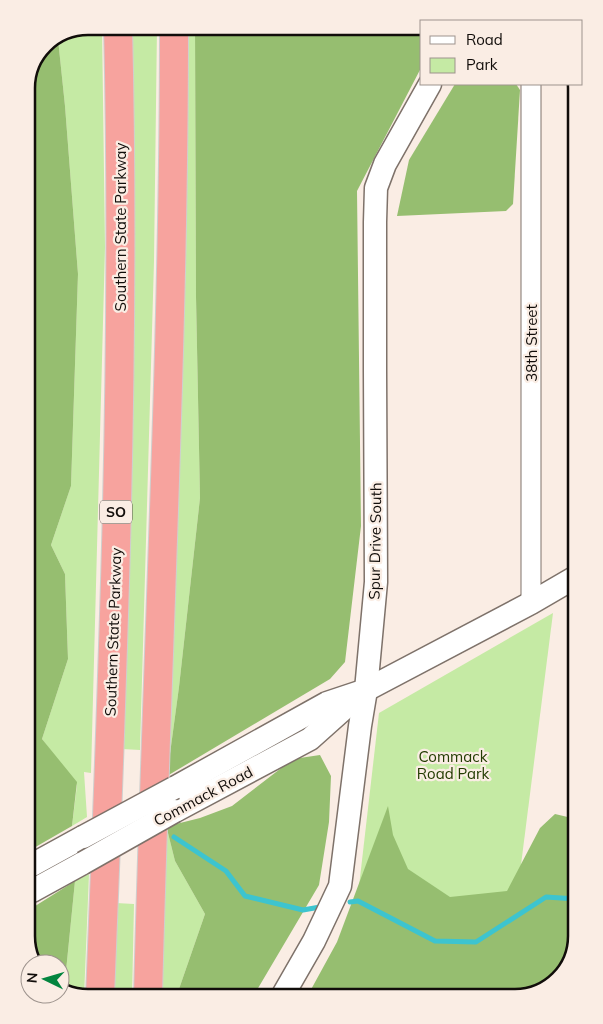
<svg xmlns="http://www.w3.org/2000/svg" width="603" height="1024" viewBox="0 0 603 1024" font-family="Mulish,sans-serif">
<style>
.green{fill:#c5eaa4}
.forest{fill:#96be70}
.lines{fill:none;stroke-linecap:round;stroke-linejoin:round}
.stream{stroke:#3dc4cf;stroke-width:5}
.minor-casing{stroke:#7e726a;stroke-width:21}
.tertiary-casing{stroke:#7e726a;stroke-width:25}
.motorway-casing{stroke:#cfcfce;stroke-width:30}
.minor{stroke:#fff;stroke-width:19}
.tertiary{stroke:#fff;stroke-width:22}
.motorway{stroke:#f7a39e;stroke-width:28}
.tertiary-bridge-casing{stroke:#7e726a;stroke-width:25;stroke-linecap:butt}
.tertiary-bridge{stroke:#fff;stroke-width:22}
.labels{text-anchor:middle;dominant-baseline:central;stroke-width:4.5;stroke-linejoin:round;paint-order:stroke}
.shield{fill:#faede4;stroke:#57504b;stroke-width:1}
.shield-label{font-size:14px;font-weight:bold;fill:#110d0a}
.street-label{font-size:15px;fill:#110d0a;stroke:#faede4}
.park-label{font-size:15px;fill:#233c02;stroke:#faede4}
.rim{fill:none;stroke:#110d0a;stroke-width:2.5}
</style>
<rect width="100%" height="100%" fill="#faede4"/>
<!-- green -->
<g class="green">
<path d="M88 26H102L105 247 91 773 84 772 87 817 72 826 77 785 42 739 68 659 65 574 51 545 71 486 78 274 65 106 58 39Z"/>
<path d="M131 26H157L154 261 140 750 122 749 130 516 134 264Z"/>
<path d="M188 26H195L196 297 200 498 179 687 167 776 186 258Z"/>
<path d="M553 613 515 912 358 895 379 713Z"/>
<path d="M167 829 175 861 205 914 179 989V996L161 997 164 878Z"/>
<path d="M89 874 84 997 64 991 75 881Z"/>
<path d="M116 903 134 904 132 997H113Z"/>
</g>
<!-- forest -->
<g class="forest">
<path d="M195 26H422V66L357 191 361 526 345 662 330 679 167 776 179 687 200 498 196 297Z"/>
<path d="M58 39 65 106 78 274 71 486 51 545 65 574 68 659 42 739 77 782 72 826 32 849 26 85 45 44Z"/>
<path d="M455 84H516L520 90 513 204 506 211 397 216 409 160Z"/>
<path d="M320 755 331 776 329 822 319 885 254 995 179 996V989L205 914 175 861 167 829 176 824 200 818 232 806 293 759Z"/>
<path d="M388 806 393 835 408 869 450 897 507 891 540 828 555 814 576 819 577 936 566 970 542 991 308 995 337 942Z"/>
<path d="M75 881 64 991 60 989V964H34L33 963 32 908Z"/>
</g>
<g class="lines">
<!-- stream -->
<g class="stream">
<path d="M174 837 226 871 245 896 303 910 320 907"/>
<path d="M350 902 358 901 435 941 476 942 546 897 576 899"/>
</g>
<!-- minor casing -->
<g class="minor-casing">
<path id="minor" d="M531 84V603"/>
</g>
<!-- tertiary casing -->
<g class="tertiary-casing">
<g id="tertiary">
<path d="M174 788 327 703 366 690 531 603 574 578"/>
<path d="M175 811 310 739 357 697"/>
<path d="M32 865 83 837"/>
<path d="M32 891 83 863"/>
<path d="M283 995 314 941 340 886 360 726 366 690 376 582 375 370V222L376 188 385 164 430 84"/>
</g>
</g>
<!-- motorway casing -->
<g class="motorway-casing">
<g id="motorway">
<path d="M100 997C113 674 126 350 118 26"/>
<path d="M148 997C156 673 174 350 174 26"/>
</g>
</g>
<!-- minor -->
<use href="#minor" class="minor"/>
<!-- tertiary -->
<use href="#tertiary" class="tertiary"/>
<!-- motorway -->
<use href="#motorway" class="motorway"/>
<!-- tertiary-bridge casing -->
<g class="tertiary-bridge-casing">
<g id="tertiary-bridge">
<path d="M83 837 174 788"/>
<path d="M83 863 175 811"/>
</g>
</g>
<!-- tertiary-bridge -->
<use href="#tertiary-bridge" class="tertiary-bridge"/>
</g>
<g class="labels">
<!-- shield labels -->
<rect class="shield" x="100" y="500.5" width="32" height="23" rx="4"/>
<g class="shield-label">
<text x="116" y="512">SO</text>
</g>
<!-- street labels -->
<g class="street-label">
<text transform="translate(120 227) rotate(-90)">Southern State Parkway</text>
<text transform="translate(531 343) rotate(-90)">38th Street</text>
<text transform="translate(375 541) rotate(-89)">Spur Drive South</text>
<text transform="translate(113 632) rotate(-88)">Southern State Parkway</text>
<text transform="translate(203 796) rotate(-28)">Commack Road</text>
</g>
<!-- park labels -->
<g class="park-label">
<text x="453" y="756">Commack<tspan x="453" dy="17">Road Park</tspan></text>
</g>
</g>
<!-- crop -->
<path d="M0 0H603V1024H0ZM88 35H515A53 53 0 0 1 568 88V936A53 53 0 0 1 515 989H88A53 53 0 0 1 35 936V88A53 53 0 0 1 88 35Z" fill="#faede4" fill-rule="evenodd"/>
<path class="rim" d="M88 35H515A53 53 0 0 1 568 88V936A53 53 0 0 1 515 989H88A53 53 0 0 1 35 936V88A53 53 0 0 1 88 35Z"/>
<!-- legend -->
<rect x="420" y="20" width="162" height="65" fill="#faede4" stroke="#9d938d"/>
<rect x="430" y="36" width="25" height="8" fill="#ffffff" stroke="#9d938d"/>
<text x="466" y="45" font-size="15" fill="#110d0a">Road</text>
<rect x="430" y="58" width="25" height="15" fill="#c5eaa4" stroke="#9d938d"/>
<text x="466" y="70" font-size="15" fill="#110d0a">Park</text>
<!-- north arrow -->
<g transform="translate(45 979) rotate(275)"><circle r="24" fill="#faede4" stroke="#9d938d"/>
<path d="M0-4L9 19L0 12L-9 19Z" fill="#03853f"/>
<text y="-8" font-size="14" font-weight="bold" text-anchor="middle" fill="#110d0a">N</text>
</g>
</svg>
